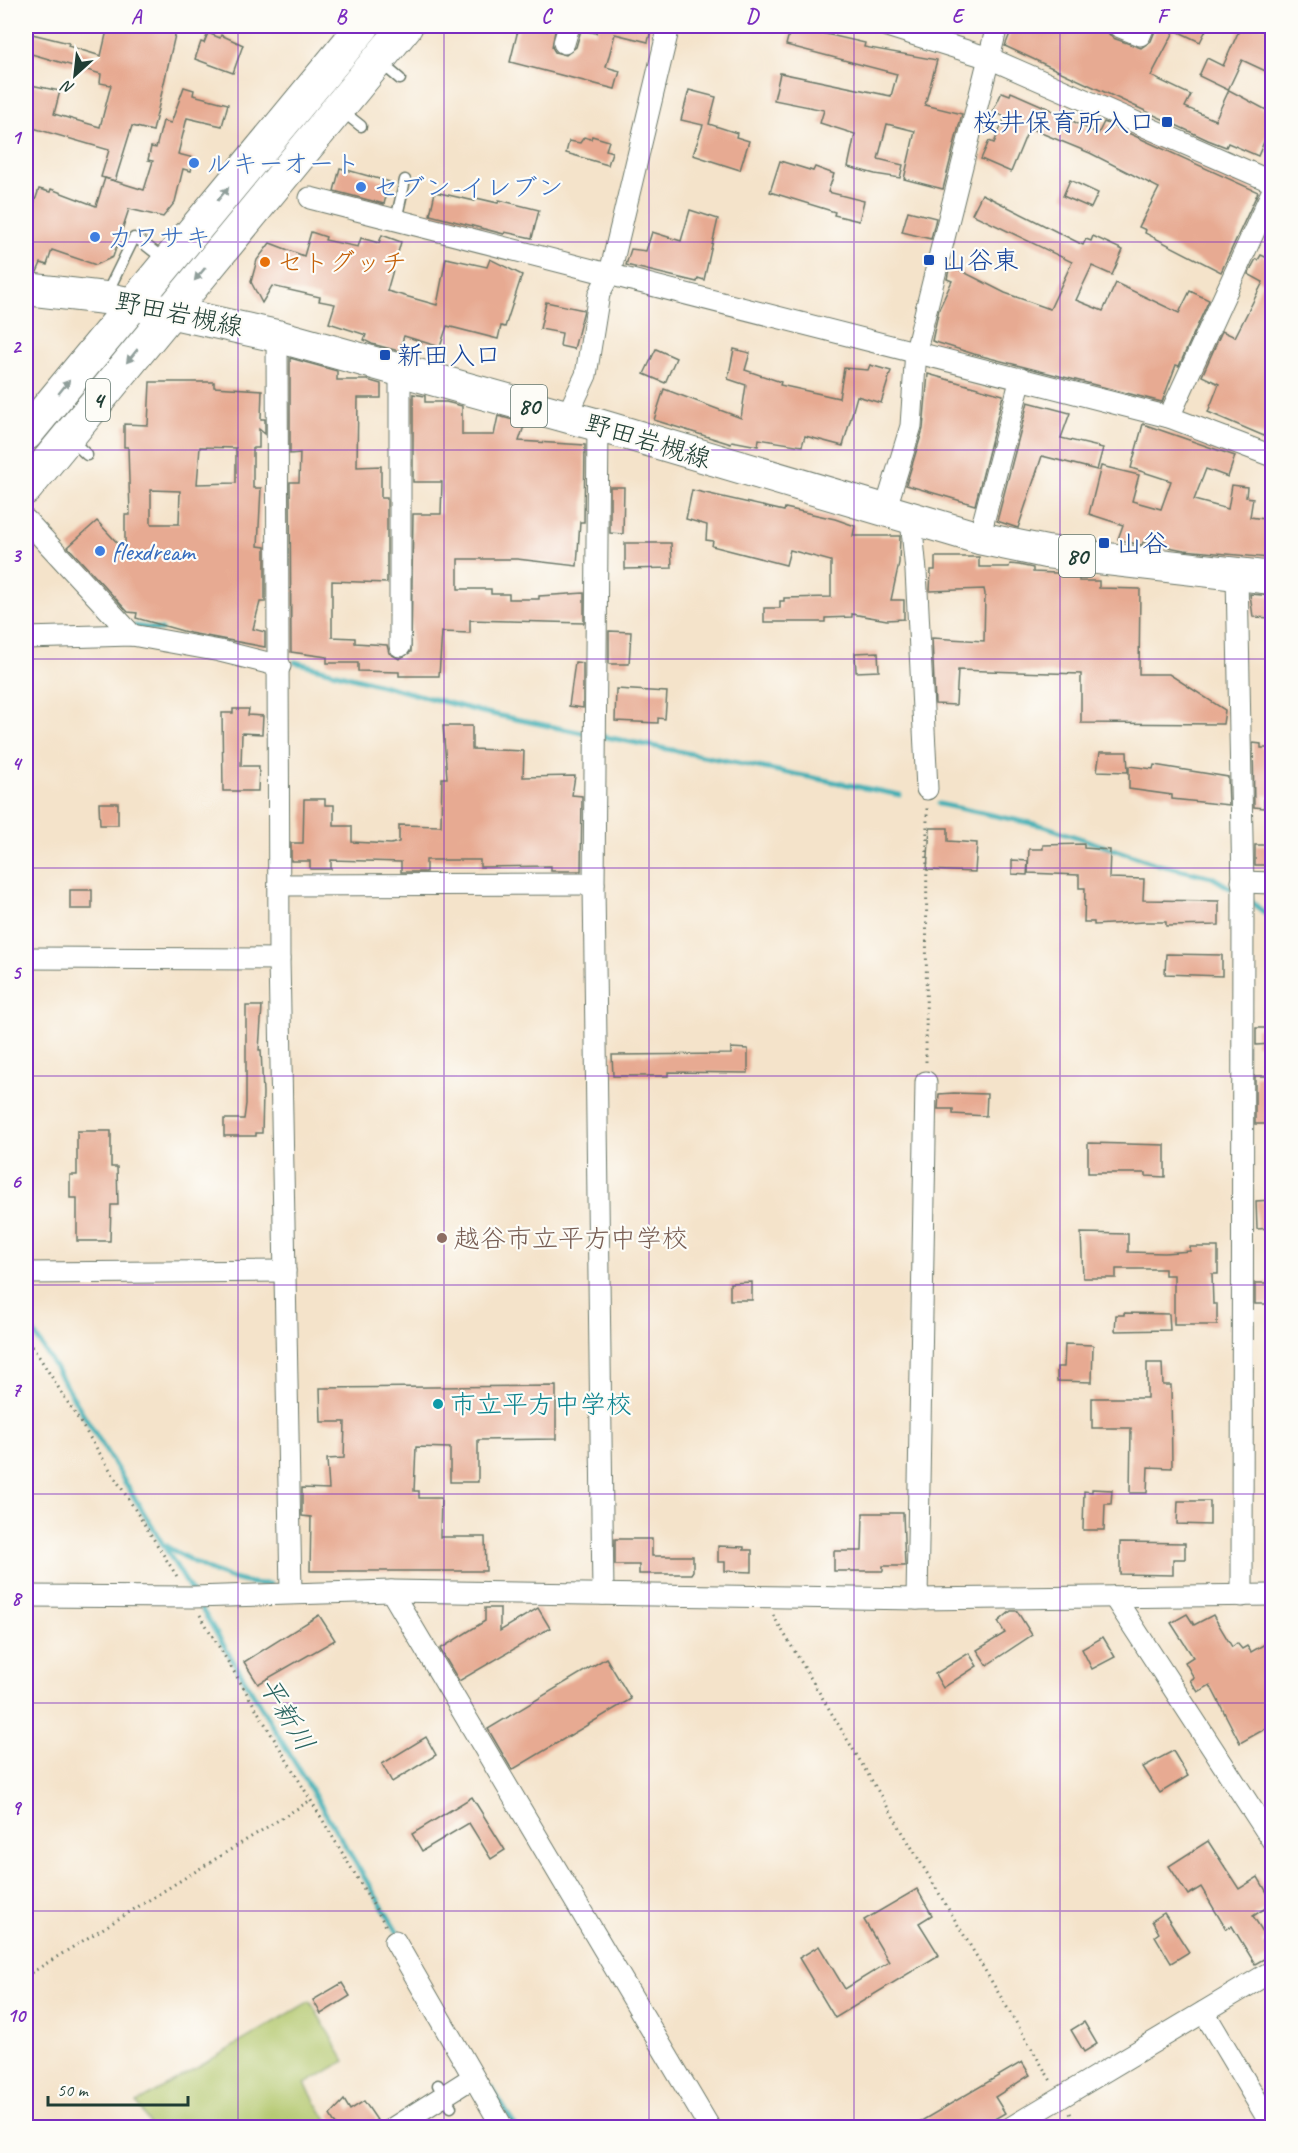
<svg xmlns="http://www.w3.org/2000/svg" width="1298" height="2153" viewBox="0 0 1298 2153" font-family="Caveat,'Klee One',sans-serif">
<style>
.green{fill:#b1c66b;stroke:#688250;stroke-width:1.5}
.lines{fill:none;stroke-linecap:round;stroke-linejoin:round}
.stream{stroke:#3daeb4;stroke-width:5}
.building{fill:#e7aa92;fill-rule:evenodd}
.lane-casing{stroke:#6a7768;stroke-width:13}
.street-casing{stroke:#6a7768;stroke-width:23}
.primary-casing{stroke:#6a7768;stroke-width:34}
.highway-casing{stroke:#6a7768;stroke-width:35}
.path{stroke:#6a7768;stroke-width:3;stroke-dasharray:1.5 4.5;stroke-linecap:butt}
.lane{stroke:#fff;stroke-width:10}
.street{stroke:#fff;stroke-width:21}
.primary{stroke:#fff;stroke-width:32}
.highway{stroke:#fff;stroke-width:33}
.oneway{fill:#8f9e9a}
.grid{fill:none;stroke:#7b2cbf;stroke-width:1.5;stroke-opacity:0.55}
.transit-dot{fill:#1a4fb4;stroke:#fdfcf7;stroke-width:2}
.shop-dot{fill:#3f7fe0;stroke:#fdfcf7;stroke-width:2}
.food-dot{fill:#e8710a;stroke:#fdfcf7;stroke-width:2}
.education-dot{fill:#8d6e63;stroke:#fdfcf7;stroke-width:2}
.culture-dot{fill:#0f9aa8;stroke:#fdfcf7;stroke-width:2}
.labels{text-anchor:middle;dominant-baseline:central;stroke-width:4.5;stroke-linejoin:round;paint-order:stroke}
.shield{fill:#fdfcf7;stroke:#62766e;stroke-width:1.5}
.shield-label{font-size:24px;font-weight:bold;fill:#1f3d34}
.transit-label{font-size:26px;fill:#164399;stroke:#fdfcf7;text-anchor:start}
.shop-label{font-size:26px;fill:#366cbe;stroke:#fdfcf7;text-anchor:start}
.food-label{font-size:26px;fill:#c56008;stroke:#fdfcf7;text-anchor:start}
.street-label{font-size:26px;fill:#1f3d34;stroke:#fdfcf7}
.education-label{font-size:26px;fill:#785e54;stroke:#fdfcf7;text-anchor:start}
.culture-label{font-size:26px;fill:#0d838f;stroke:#fdfcf7;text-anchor:start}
.water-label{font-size:27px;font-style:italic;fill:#2a6561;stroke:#fdfcf7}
.neatline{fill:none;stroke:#7b2cbf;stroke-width:2}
.grid-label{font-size:20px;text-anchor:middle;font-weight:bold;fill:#7b2cbf}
</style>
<rect width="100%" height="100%" fill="#fdfcf7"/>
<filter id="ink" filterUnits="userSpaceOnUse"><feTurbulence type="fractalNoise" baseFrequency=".0167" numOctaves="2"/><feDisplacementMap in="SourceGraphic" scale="12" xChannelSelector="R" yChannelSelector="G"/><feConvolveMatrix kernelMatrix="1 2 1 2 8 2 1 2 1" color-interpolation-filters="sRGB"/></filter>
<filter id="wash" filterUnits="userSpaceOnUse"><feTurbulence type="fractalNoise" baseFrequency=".008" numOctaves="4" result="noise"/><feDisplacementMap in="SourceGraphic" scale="24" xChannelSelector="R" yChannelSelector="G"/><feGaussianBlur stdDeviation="1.35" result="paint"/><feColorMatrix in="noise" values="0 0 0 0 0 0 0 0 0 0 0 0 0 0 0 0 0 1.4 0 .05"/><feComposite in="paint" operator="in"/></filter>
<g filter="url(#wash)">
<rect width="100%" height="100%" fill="#f4e3ca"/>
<!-- green -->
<path class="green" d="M310 2001 345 2061 305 2084 331 2127H151L137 2103Z"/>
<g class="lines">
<!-- stream -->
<g class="stream">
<path d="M135 626 161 630"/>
<path d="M295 662 482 712 592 735"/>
<path d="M601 736 900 795"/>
<path d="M939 804 1044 826 1160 865 1212 877 1230 888"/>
<path d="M1250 900 1272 920"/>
<path d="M26 1320 192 1592"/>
<path d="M164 1545C198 1565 230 1585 270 1584"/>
<path d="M198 1603 400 1936"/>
<path d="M492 2088 516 2128"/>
</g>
</g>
<g id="blocks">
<!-- building -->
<g class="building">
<path d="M108 26H177L153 131 132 126 115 181 101 177 109 150 26 126V84L60 91 54 114 100 127 111 85 100 83 101 74 28 53 32 34 69 43 68 46 101 56Z"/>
<path d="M519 26H556L552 47 555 52 566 55 576 47 581 30 596 33 598 26H652L648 42 615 34 606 67 620 71 615 89 510 62Z"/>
<path d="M791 26 865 43 864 47 937 60 925 105 962 114 943 189 904 179 915 131 887 124 878 159 903 165 900 178 875 174 848 167 855 134 820 123 824 110 774 100 780 73 891 96 897 74 786 45Z"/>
<path d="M1013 26H1101L1113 38 1141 48 1151 41 1157 26H1208L1200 42 1175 30 1151 76 1191 95 1185 107 1215 120 1229 90 1272 113V123L1258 156 1228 143 1226 147 1208 140 1005 46Z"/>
<path d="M1241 26H1272V74L1242 60 1228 90 1199 76 1207 58 1223 66Z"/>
<path d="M208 33 220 38 221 35 243 45 233 73 195 59 201 42 204 43Z"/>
<path d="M184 87 194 90 193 95 228 104 222 126 187 118 178 154 194 158 191 171 183 169 175 202 163 217 129 209 113 257 96 265 52 250 47 265 41 263 37 272 26 271V227L39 189 50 192 51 189 96 206 105 178 144 190 153 161 148 160 151 147 156 148 163 121 171 123Z"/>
<path d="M689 90 716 97 709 124 737 133 736 137 749 141 740 170 693 155 703 125 681 120Z"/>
<path d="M1002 92 1010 95 1011 92 1045 107 1098 134 1104 122 1258 192 1221 272 1145 233 1146 230 1139 227 1159 188 1090 153 1029 128 1011 172 981 159 989 141 994 143 1005 117 993 111Z"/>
<path d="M592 136 609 141 606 150 612 152 608 165 566 153 569 141 580 143 584 137 591 139Z"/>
<path d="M780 161 813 171 815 167 834 174 828 192 864 201 859 221 834 215 835 212 770 192Z"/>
<path d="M340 168 390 182 384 204 334 191Z"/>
<path d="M1070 180 1098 193 1091 208 1063 196Z"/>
<path d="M435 192 475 201 476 198 498 203 499 200 539 210 532 238 505 232 504 234 430 215Z"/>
<path d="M982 194 1083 245 1086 239 1091 241 1093 236 1123 250 1112 275 1092 266 1076 300 1103 311 1116 283 1179 313 1190 291 1209 300 1179 366 1176 365 1162 402 974 354 932 341 939 309 952 281 947 279 950 265 1005 293 1050 309 1072 262 972 214Z"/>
<path d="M690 210 718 219 704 280 698 278 697 282 626 265 631 249 646 251 652 232 681 241Z"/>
<path d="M908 211 936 218 931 239 902 232Z"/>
<path d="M311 232 326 237 325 240 358 247 361 238 379 243 382 235 401 242 387 291 437 305 446 258 487 267 490 259 522 275 505 327 501 326 498 339 447 326 440 347 404 336 399 351 372 344 364 340 366 335 329 323 335 304 319 301 320 297 272 286 262 303 251 282 257 260 270 243 304 256Z"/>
<path d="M1261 255 1272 260V338L1266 353 1272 356V417L1264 436 1208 412 1219 384 1202 376 1222 331 1235 337 1263 282 1248 274 1256 259 1258 260Z"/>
<path d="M546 302 584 310 574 349 560 346 562 333 540 329Z"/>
<path d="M656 349 676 358 665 383 644 374Z"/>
<path d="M734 349 750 353 745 370 781 382 780 385 839 398 844 368 868 370 870 365 891 371 881 403 857 396 843 446 805 436 802 446 759 439 758 446 732 441 731 444 654 420 664 389 741 418 746 385 728 379Z"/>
<path d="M290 358 337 371V380H367L381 384V398H358L357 467 381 466V498H387V583L332 581V637L355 638V643L387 645 389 653 399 659 411 652 413 514H441L442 482H413V394L425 396V402H446L462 406V435H494L498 416 525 423 519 441 585 445 584 522H580L577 566 517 559H458V589H491V594H509V599H539V596L584 593V623L470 620V633L442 632 439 676H399V672L358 671V663H327V657L291 652 290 482H299L300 453 290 454Z"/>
<path d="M928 374 1003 395 975 505 906 485 923 429Z"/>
<path d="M150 382H214V387L262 390 261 419H265V434L259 429V448H253V488H261L258 546 265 547V602H260L253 629 265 632V647L190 633 136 618 137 613 128 612 68 547 97 521 125 551V515H130L128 447H124V424L148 425ZM200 447 236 448V483L197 484ZM151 490 180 491 179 524H151Z"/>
<path d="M1028 402 1070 413 1061 438 1103 448 1097 470 1042 456 1018 528 997 521Z"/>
<path d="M1143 424 1235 456 1228 477 1206 469 1194 500 1228 509 1232 485 1247 487 1246 497 1253 498 1250 517 1272 520V546L1269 558 1184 550 1143 542 1142 545 1136 544 1118 539 1123 525 1089 514 1101 466 1139 475 1132 501 1161 509 1171 481 1131 468Z"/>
<path d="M610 487H624L623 534 610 533Z"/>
<path d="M692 490 784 511 785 508 835 519 855 526 853 536H900L899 563 891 600H904V619L887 620 852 614V617L825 618V622H764V608H780V601H784V598L831 597V561L790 550 786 565 712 546 713 541 706 540 707 525 686 519Z"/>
<path d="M625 543H671L672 568 625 569Z"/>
<path d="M935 557H979V567H1009L1010 564 1019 565 1033 568V572L1079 574V581H1099V588L1140 589 1139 674H1169L1225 710 1223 724 1081 723V674L958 670 956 705 935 704 932 638 984 641 985 594 984 589 930 591 931 570H935Z"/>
<path d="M1250 594 1272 596V618L1253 617Z"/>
<path d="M609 631 631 632 629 664H609Z"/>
<path d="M878 652 879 671 856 672 855 653Z"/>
<path d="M575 662 583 663V708L569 706Z"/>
<path d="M616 689 667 692 665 719 658 718V723L615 721Z"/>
<path d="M233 709H249L248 715 263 716 262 734 242 733 241 766H259L258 791H223L222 713H233Z"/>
<path d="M443 726H472V749L524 751 523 777 575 776 572 795 582 796 581 871H551V866L480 867V860H426V872H401V862L331 860V869H310V861H291V843H303L304 799H325V805H334V826H352V842L391 844 399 842V825L441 826 442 778H447Z"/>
<path d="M1253 743 1261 744V748H1272V796L1264 795V808L1254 807Z"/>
<path d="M1100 752H1127L1128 772 1097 771Z"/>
<path d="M1154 765 1228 777 1229 805 1172 799V795L1129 789V766L1153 769Z"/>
<path d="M99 803H118V825H100Z"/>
<path d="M930 828H948V841L977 843 975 872 927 870Z"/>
<path d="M1084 844V848L1110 850 1109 878 1144 879 1143 900 1219 901V925L1166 926V922H1144L1094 925V922H1084L1085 888H1079V875L1028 873 1029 849H1043V845Z"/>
<rect x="1255" y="845" width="16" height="20"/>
<path d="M1012 860 1028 861 1027 875 1012 874Z"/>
<rect x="70" y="890" width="22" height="19"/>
<path d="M1166 954 1222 955V976L1165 974Z"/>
<path d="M246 1006H262L259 1050H261L263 1093 262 1133H256V1136H224V1119H244L246 1104Z"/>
<path d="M1256 1028H1272V1044L1256 1045Z"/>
<path d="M731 1048 748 1049V1073L668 1072V1076H613L612 1055 731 1054Z"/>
<path d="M1255 1076H1269L1272 1124H1255Z"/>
<path d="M954 1093 987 1094 986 1116 953 1114V1109H938L939 1094Z"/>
<path d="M77 1131H111V1167H117L118 1205H111L110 1241H77V1198H70V1175H77Z"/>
<path d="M1088 1143 1165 1145V1177L1146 1176V1173H1088Z"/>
<path d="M1272 1200V1228L1257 1229 1256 1201Z"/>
<path d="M1081 1233 1128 1234V1252L1165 1253 1190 1251V1247H1218V1274H1212L1213 1304H1217V1325H1174V1275H1165V1269H1116V1278H1083Z"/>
<path d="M752 1282V1300H730V1283Z"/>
<rect x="1255" y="1283" width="17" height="21"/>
<path d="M1124 1313 1169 1314 1170 1330 1115 1331 1116 1315H1124Z"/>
<path d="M1065 1344 1093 1345 1092 1382 1057 1381V1367H1064Z"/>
<path d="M1147 1363H1162L1163 1385H1171L1172 1468 1148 1467 1147 1493H1130L1131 1428H1092V1398H1147Z"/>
<path d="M556 1386V1439L478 1440V1482H450V1448L416 1447 414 1491H419V1498H441L440 1537H485L486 1571H310L311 1517 302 1516V1488L329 1489 327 1459 344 1458 345 1422H321L320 1388Z"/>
<path d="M1092 1489 1112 1490 1111 1504H1105L1104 1530H1083L1084 1491 1092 1492Z"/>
<path d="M1178 1501H1210V1525L1177 1524Z"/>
<path d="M863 1513H903L905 1566H883V1571H834V1551H862Z"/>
<path d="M615 1539H652V1556H693V1571L691 1574H639V1565H615Z"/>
<path d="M1120 1542 1185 1543V1559H1173V1575L1120 1574Z"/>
<path d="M718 1546 744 1547V1550H752V1572L725 1571V1562H718Z"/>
<path d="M485 1608H500V1631L538 1608 550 1628 459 1681 440 1649 485 1621Z"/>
<path d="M1011 1611H1017L1032 1635 987 1665 977 1650 1005 1633 998 1622Z"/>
<path d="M1187 1614 1194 1625 1213 1615 1232 1647 1237 1643 1242 1649 1247 1646 1251 1652 1272 1640V1725L1240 1743 1210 1685 1198 1692 1190 1680 1194 1678 1185 1662 1193 1657 1171 1623Z"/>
<path d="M319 1615 335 1640 258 1684 244 1662Z"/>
<path d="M1103 1637 1115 1657 1092 1669 1082 1649Z"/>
<path d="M969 1653 977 1666 943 1688 935 1674Z"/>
<path d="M606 1658 631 1699 512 1770 488 1729Z"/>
<path d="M426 1737 436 1755 392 1782 382 1764Z"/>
<path d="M1173 1751 1188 1776 1160 1793 1143 1767Z"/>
<path d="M472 1797 505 1850 491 1859 469 1823 422 1851 412 1834Z"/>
<path d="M1208 1841 1239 1889 1258 1877 1272 1901V1904L1253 1916 1267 1938 1262 1941 1271 1955 1255 1964 1232 1926 1226 1929 1201 1887 1188 1895 1169 1866Z"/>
<path d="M917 1889 932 1915 919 1923 939 1955 835 2018 799 1958 819 1946 845 1989 889 1962 864 1920Z"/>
<path d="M1164 1913 1189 1952 1171 1963 1155 1936 1159 1933 1152 1921Z"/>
<path d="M342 1983 350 1996 321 2014 313 2000Z"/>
<path d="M1084 2022 1097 2044 1084 2052 1071 2030Z"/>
<path d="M1022 2062 1030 2075 995 2097 1005 2113 981 2127H911Z"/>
<path d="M344 2100 350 2110 364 2101 377 2120 365 2127H337L330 2115Z"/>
</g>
</g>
</g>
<g filter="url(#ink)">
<use href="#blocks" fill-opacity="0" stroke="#6a7768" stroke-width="1.5"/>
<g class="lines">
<!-- lane casing -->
<g class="lane-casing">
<g id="lane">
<path d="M380 62 400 79"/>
<path d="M342 111 361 126"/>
<path d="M396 220 405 180"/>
<path d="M138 239 166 261"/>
<path d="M106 295 134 238"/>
<path d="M70 439 87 455"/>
<path d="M438 2085 451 2107"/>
</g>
</g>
<!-- street casing -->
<g class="street-casing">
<g id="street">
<path d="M887 26 989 58 1272 182"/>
<path d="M1118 26 1140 35 1144 26"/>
<path d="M564 43 569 26"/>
<path d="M310 198 1169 417 1272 456"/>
<path d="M277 336 279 959 291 1592"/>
<path d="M567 416 586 375 599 294 610 273 669 26"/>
<path d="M1169 417 1272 192"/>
<path d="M598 425 594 884 603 1594"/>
<path d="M885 511 911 426 916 350 997 26"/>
<path d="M911 519 916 571 927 789"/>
<path d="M26 520 132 635"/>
<path d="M979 538 1021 378"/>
<path d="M1237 575 1243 889 1242 1596"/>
<path d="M26 638 132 635 220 651 280 666"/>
<path d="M400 646V370"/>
<path d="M1242 882 1272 883"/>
<path d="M279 885 594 884"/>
<path d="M26 958 279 959"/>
<path d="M26 1273 285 1271"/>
<path d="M391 1591 710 2128"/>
<path d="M26 1596 193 1597 391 1591 917 1599 1272 1595"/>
<path d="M1114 1597 1272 1840"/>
<path d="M917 1599 926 1082"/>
<path d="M395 1941 503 2128"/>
<path d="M1204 2012 1272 2126"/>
<path d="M393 2128 472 2078"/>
<path d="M1010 2128 1272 1971"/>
</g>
</g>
<!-- primary casing -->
<g class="primary-casing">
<path id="primary" d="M26 289 105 298 277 336 598 425 979 538 1046 552 1272 578"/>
</g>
<!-- highway casing -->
<g class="highway-casing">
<g id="highway">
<path d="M26 434 363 26"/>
<path d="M26 488 406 26"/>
</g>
</g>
<!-- path -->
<g class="path">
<path d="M926 1062 927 808"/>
<path d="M26 1336 178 1578"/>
<path d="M200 1615 386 1926"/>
<path d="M773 1615 1051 2081"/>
<path d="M26 1976 311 1800"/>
<path d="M1070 2113 1078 2128"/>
</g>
<!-- lane -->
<use href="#lane" class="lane"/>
<!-- street -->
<use href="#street" class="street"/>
<!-- primary -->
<use href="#primary" class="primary"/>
<!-- highway -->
<use href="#highway" class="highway"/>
</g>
<!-- one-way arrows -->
<defs><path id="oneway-solid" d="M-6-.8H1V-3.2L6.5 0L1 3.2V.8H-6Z" transform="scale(1.5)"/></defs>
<g class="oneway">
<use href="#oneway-solid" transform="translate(223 194) rotate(-50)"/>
<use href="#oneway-solid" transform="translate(200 274) rotate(130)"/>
<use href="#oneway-solid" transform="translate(132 356) rotate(129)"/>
<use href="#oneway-solid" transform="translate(64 387) rotate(-51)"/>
</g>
</g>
<!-- grid -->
<path class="grid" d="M238 26V2128M444 26V2128M649 26V2128M854 26V2128M1060 26V2128M26 242H1272M26 450H1272M26 659H1272M26 868H1272M26 1076H1272M26 1285H1272M26 1494H1272M26 1703H1272M26 1911H1272"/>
<!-- markers -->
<g class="transit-dot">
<rect x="1161" y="116" width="12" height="12" rx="3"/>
<rect x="923" y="254" width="12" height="12" rx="3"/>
<rect x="379" y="349" width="12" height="12" rx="3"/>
<rect x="1098" y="537" width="12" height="12" rx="3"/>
</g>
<g class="shop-dot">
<circle cx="194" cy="163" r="6"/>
<circle cx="361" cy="187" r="6"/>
<circle cx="95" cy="237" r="6"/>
<circle cx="100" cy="551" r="6"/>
</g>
<circle class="food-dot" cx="265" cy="262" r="6"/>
<circle class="education-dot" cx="442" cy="1238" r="6"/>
<circle class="culture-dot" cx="438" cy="1404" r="6"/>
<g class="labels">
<!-- shield labels -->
<g class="shield">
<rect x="86" y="379" width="24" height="42" rx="4.5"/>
<rect x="511" y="385" width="36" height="42" rx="4.5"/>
<rect x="1059" y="535" width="36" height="42" rx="4.5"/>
</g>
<g class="shield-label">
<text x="98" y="400">4</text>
<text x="529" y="406">80</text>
<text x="1077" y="556">80</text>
</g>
<!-- transit labels -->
<g class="transit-label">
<text x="1155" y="122" text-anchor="end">桜井保育所入口</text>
<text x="941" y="260">山谷東</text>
<text x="397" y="355">新田入口</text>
<text x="1116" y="543">山谷</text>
</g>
<!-- shop labels -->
<g class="shop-label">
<text x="206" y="163">ルキーオート</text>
<text x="373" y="187">セブン-イレブン</text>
<text x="107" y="237">カワサキ</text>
<text x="112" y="551">flexdream</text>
</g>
<!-- food labels -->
<g class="food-label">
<text x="277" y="262">セトグッチ</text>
</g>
<!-- street labels -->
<g class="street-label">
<text transform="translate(179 314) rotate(12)">野田岩槻線</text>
<text transform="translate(648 441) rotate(17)">野田岩槻線</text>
</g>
<!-- education labels -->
<g class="education-label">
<text x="454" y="1238">越谷市立平方中学校</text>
</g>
<!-- culture labels -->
<g class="culture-label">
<text x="450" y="1404">市立平方中学校</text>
</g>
<!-- water labels -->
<g class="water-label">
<text transform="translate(287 1714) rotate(59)">平新川</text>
</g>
</g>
<!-- margin -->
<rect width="1298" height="2153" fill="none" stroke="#fdfcf7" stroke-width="66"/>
<!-- north arrow -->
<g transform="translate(75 75) rotate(207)" stroke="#fdfcf7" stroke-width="4.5" paint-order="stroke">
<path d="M0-4.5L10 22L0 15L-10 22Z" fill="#1f3d34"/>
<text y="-9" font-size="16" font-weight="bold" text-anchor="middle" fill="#1f3d34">N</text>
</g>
<!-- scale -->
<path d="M48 2096v9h140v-9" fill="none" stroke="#1f3d34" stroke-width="3"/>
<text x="57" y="2096" font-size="18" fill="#1f3d34" stroke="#fdfcf7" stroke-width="4.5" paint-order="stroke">50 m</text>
<rect x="33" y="33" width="1232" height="2087" class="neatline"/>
<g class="grid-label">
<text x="136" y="23">A</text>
<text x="341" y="23">B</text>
<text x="546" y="23">C</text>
<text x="752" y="23">D</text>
<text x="957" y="23">E</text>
<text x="1162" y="23">F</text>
<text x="16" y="144">1</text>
<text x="16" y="353">2</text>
<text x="16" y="562">3</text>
<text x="16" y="770">4</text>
<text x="16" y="979">5</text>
<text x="16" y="1188">6</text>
<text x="16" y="1396">7</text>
<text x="16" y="1605">8</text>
<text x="16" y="1814">9</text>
<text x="16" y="2022">10</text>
</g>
</svg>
